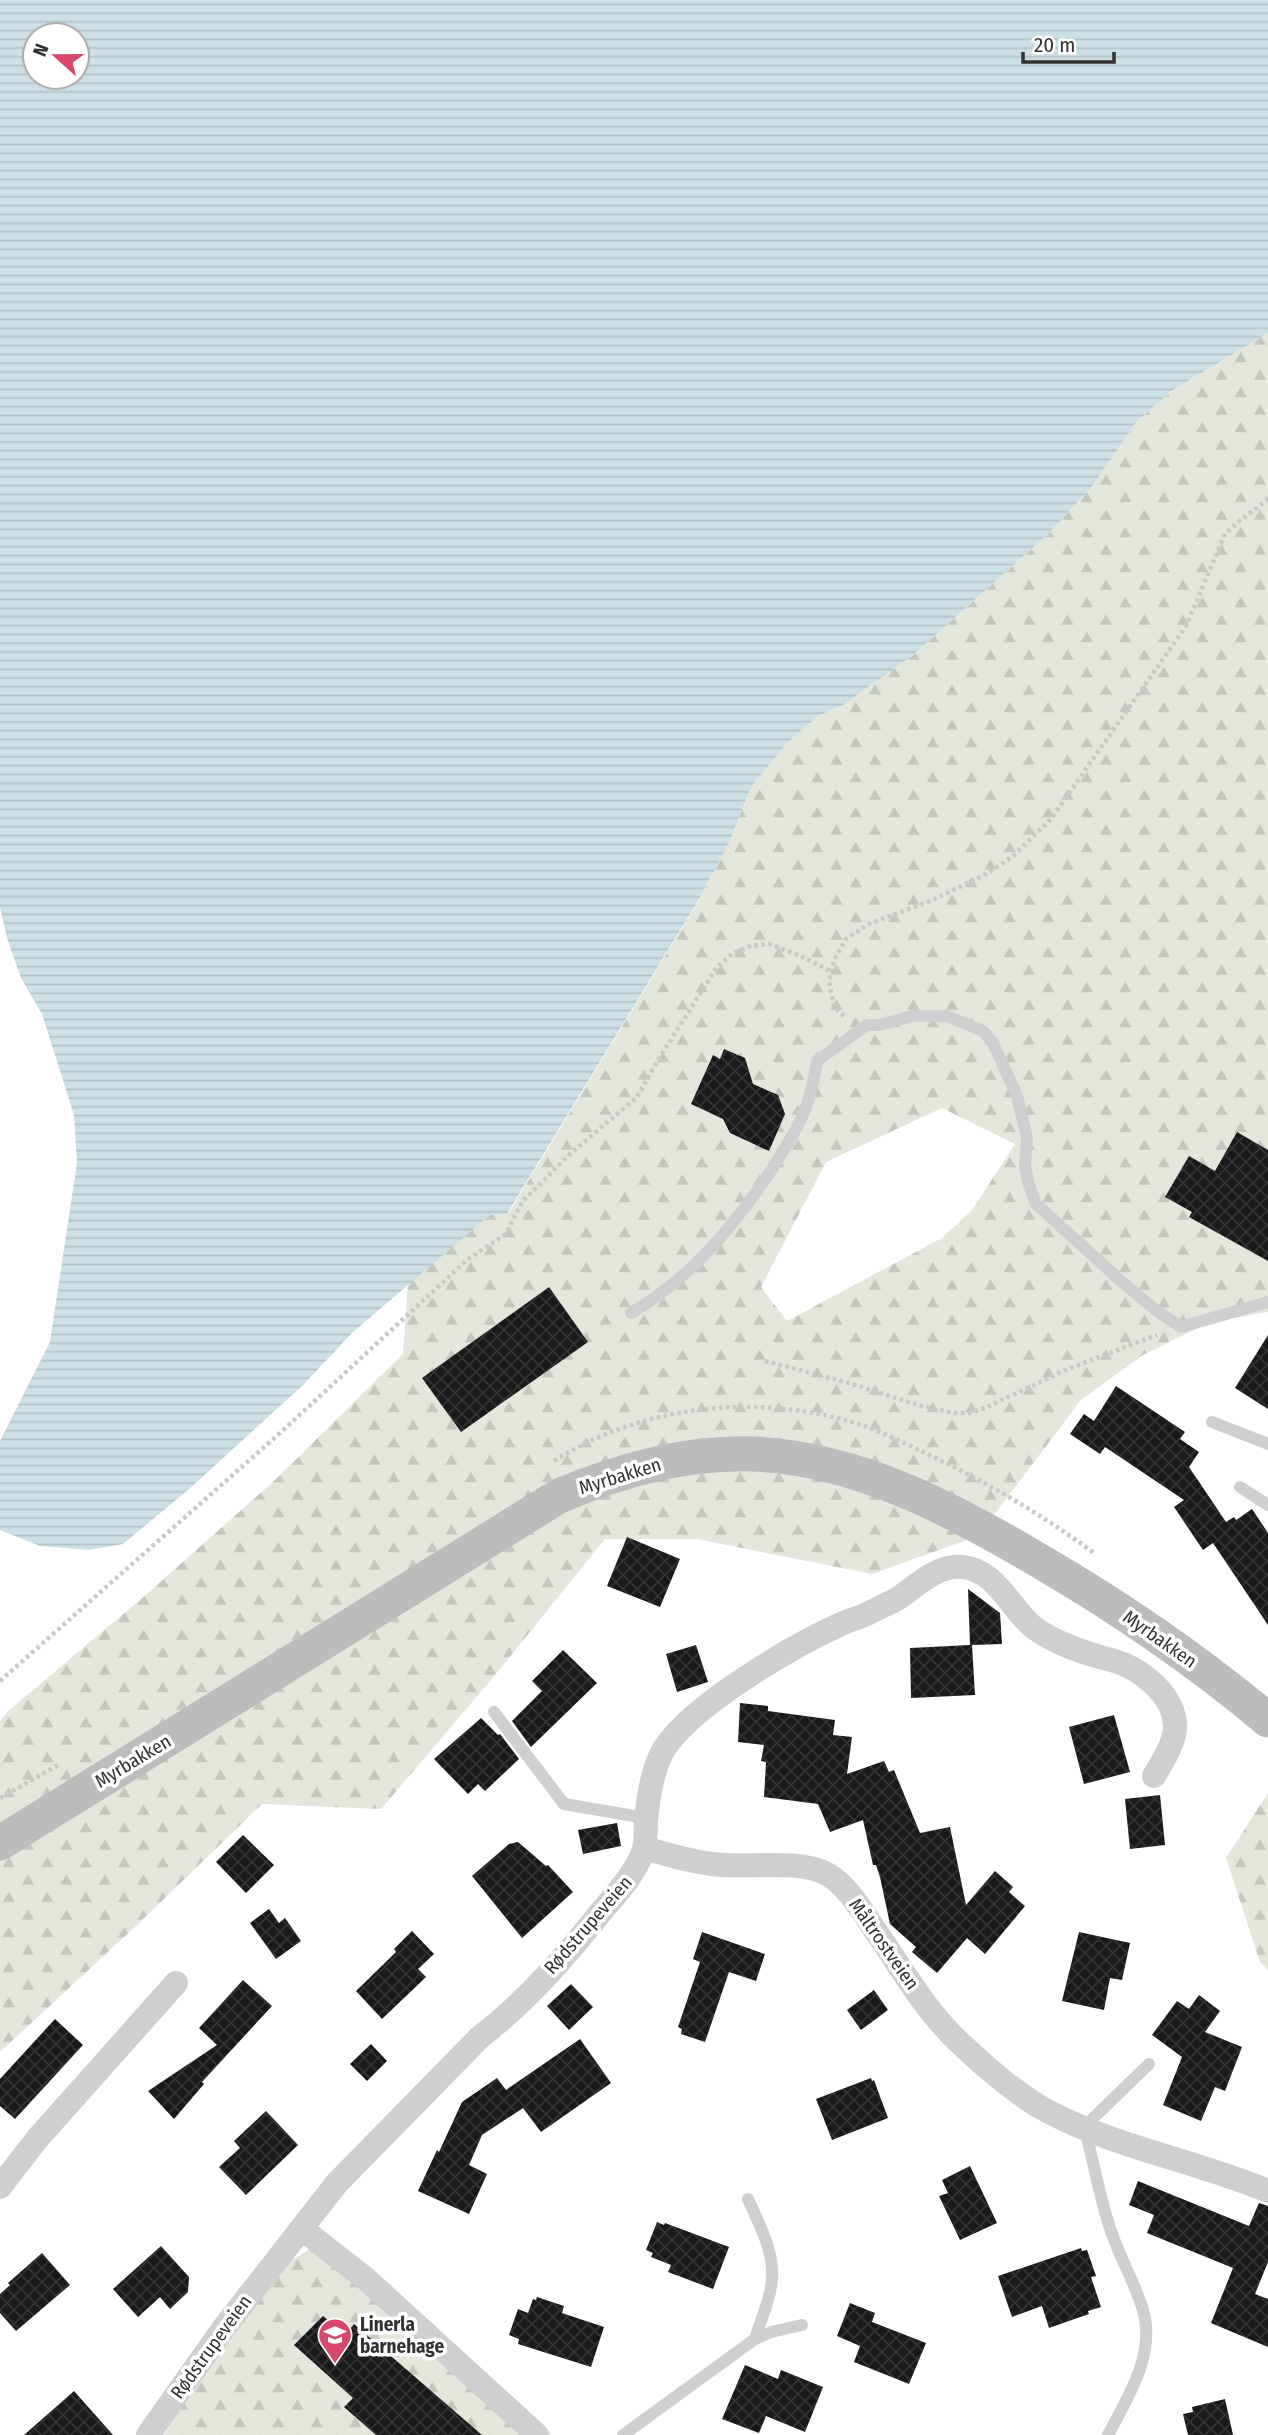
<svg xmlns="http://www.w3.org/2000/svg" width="1268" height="2435" viewBox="0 0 1268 2435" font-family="'Fira Sans Condensed',sans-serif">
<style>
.forest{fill:url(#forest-firs);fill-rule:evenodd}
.water{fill:url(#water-rules);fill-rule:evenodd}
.building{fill:url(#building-cross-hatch)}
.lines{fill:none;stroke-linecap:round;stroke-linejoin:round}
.path{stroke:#c9c9c9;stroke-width:4.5;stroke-dasharray:3.5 3.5;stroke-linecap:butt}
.lane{stroke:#cfcfcf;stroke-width:12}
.street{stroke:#cfcfcf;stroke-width:24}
.secondary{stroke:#bcbcbc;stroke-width:35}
.labels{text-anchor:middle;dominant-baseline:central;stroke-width:7;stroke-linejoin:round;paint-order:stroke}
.street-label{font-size:19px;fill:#323232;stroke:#fff}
.poi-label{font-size:19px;font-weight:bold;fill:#323232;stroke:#fff;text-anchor:start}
</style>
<defs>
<pattern id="forest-firs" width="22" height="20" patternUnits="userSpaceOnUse" patternTransform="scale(1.75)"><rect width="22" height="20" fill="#e4e8dc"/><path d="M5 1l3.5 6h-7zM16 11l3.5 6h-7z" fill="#c4c7bd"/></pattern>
<pattern id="water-rules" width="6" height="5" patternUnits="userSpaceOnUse" patternTransform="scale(1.75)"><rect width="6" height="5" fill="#cbe1e7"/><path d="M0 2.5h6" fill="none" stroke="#afc2c7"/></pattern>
<pattern id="building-cross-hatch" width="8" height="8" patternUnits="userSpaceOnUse" patternTransform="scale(1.75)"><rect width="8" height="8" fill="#191919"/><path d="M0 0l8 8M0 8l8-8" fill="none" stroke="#323232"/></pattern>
</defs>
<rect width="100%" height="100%" fill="#fff"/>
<!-- forest -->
<g class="forest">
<path d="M1268 333V1312L1210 1322 1143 1355 1081 1400 978 1536 872 1574 697 1539H605L491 1680 381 1809 262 1804 136 1926 0 2052V1721L8 1711 140 1600 275 1480 403 1354 408 1284 490 1215 508 1214 698 902 728 845 751 787 786 744 818 716 843 705 912 656 1047 535 1090 489 1137 421 1173 390ZM942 1108 1015 1144 972 1210 942 1238 787 1321 761 1287 826 1162Z"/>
<path d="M1268 1793V1970L1260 1962 1226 1858Z"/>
<path d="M324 2241 421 2320 552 2435H164L263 2277Z"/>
</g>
<!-- water -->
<path class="water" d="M0 0H1268V333L1173 390 1137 421 1090 489 1047 535 912 656 843 705 818 716 786 744 751 787 728 845 698 901 507 1214 490 1215 353 1332 303 1385 188 1490 123 1544 89 1550 40 1546 0 1530V1441L50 1342 77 1163 74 1115 42 1014 21 978 7 938 0 907ZM35 35H77V77H35Z"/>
<!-- building -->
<g class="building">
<path d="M724 1049 745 1058 753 1084 778 1095 785 1114 769 1151 730 1133 723 1119 691 1104 713 1055 720 1059Z"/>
<path d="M1237 1132 1268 1150V1261L1189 1217 1192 1212 1165 1197 1189 1156 1215 1171Z"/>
<path d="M549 1287 588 1342 461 1432 422 1378Z"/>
<path d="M1268 1335V1409L1235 1388Z"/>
<path d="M1116 1386 1185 1432 1180 1439 1199 1452 1189 1467 1226 1522 1234 1517 1236 1520 1252 1509 1268 1533V1625L1213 1543 1203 1550 1174 1507 1184 1500 1105 1447 1100 1454 1070 1434 1084 1414 1094 1421Z"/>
<path d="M627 1537 680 1559 660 1607 607 1586Z"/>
<path d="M968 1589 1000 1613 1002 1644 972 1645 975 1695 911 1698 910 1648 970 1645Z"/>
<path d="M696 1645 708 1682 677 1692 666 1654Z"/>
<path d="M563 1650 597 1683 531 1747 512 1721 542 1691 532 1681Z"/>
<path d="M740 1703 768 1706V1711L835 1720 833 1735 852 1737 847 1774 884 1761 889 1772 894 1770 920 1833 950 1827 966 1905 995 1871 1013 1887 1009 1892 1025 1906 985 1954 967 1938 937 1973 912 1952 916 1947 890 1924 880 1877 876 1865H873L863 1820 830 1832 818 1804 764 1797 766 1762 761 1761 764 1745 738 1742Z"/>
<path d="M1114 1715 1130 1772 1084 1784 1069 1727Z"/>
<path d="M481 1718 498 1735 500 1734 519 1759 485 1791 478 1784 468 1794 434 1759Z"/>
<path d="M1160 1795 1165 1845 1130 1849 1125 1799Z"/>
<path d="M617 1823 621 1846 583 1854 578 1830Z"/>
<path d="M243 1835 274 1865 246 1893 216 1862Z"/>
<path d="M518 1842 546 1866 548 1865 573 1892 522 1938 472 1876 509 1844Z"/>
<path d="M269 1909 279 1923 285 1918 301 1941 276 1959 250 1923Z"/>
<path d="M412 1931 434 1954 418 1969 426 1977 382 2019 356 1991 396 1952 394 1949Z"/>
<path d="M702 1932 765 1954 756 1981 729 1972 705 2042 681 2034 682 2029 678 2027 700 1962 693 1959Z"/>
<path d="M1079 1932 1130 1943 1122 1980 1110 1978 1104 2010 1062 2001Z"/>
<path d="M243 1980 272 2006 202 2082 204 2084 174 2119 148 2091 217 2045 199 2028Z"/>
<path d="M571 1984 593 2007 569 2030 547 2006Z"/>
<path d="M874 1990 888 2010 861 2030 847 2010Z"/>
<path d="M1199 1995 1220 2011 1205 2032 1242 2047 1225 2091 1215 2087 1201 2121 1163 2105 1182 2057 1152 2035 1177 2001 1189 2009Z"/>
<path d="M55 2019 83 2045 15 2119 0 2106V2079Z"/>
<path d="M580 2039 611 2083 541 2132 523 2108 482 2135 469 2165 487 2174 469 2214 418 2191 437 2150 439 2152 462 2102 497 2078 506 2090Z"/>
<path d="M371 2044 387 2061 367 2081 350 2064Z"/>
<path d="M871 2078 872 2081 874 2080 888 2118 832 2140 816 2099Z"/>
<path d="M266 2111 298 2145 246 2195 219 2167 240 2148 234 2141Z"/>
<path d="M970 2166 997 2223 960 2240 939 2196 948 2193 942 2180Z"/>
<path d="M1138 2181 1249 2226 1259 2203 1268 2206V2262L1255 2294 1268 2299V2347L1211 2323 1233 2268 1147 2233 1154 2215 1129 2205Z"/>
<path d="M657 2222 664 2225 665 2223 729 2247 713 2289 668 2272 671 2265 651 2257 653 2253 646 2250Z"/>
<path d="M161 2246 189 2277 188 2292 170 2309 160 2297 138 2317 113 2289Z"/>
<path d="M1081 2248 1082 2251 1087 2250 1096 2276 1091 2277 1101 2307 1088 2311 1089 2314 1049 2328 1042 2306 1012 2317 998 2276Z"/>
<path d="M42 2253 70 2285 16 2331 0 2313V2294L10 2285 8 2283Z"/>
<path d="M537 2297 564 2306 562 2313 604 2327 591 2367 518 2344 519 2339 509 2335 518 2309 528 2313 533 2299 536 2300Z"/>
<path d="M850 2303 875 2313 872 2322 926 2343 909 2384 854 2362 860 2346 837 2336Z"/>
<path d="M323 2316 345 2335 354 2324 482 2435H376L344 2407 353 2398 294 2345Z"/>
<path d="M745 2365 778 2379 781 2370 823 2387 805 2432 766 2416 759 2433 722 2419Z"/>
<path d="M74 2391 113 2435H24Z"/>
<path d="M1225 2399 1233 2435H1188L1183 2414 1193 2412 1192 2407Z"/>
</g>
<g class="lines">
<!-- path -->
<g class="path">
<path d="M844 1016 834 1007 829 982 834 960 846 939 869 924 935 899 990 872 1013 856 1051 819 1186 626 1224 536C1236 521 1254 512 1268 498"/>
<path d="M765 1361 849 1383 921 1406 954 1413H969L985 1408 1063 1371 1157 1335"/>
<path d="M554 1461C637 1408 746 1394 841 1419 870 1426 898 1440 925 1453 985 1481 1041 1514 1094 1553"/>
<path d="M0 1681 279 1434 467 1260 506 1234 522 1202 569 1155 637 1097 658 1060 717 967 733 953 751 946 769 944 801 956 830 971"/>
<path d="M0 1798 60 1764"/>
</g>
<!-- lane -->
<g class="lane">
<path d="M631 1313C691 1278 734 1226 772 1169 785 1147 802 1123 809 1098 813 1086 815 1073 817 1061L867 1025H879L913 1016H947L983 1031 992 1041 1017 1096 1027 1138 1025 1165 1028 1182 1036 1204 1122 1282 1157 1311 1181 1327 1268 1302"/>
<path d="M1212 1422 1268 1444"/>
<path d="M1240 1487 1268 1505"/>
<path d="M494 1712 564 1804 646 1818"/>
<path d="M748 2199C760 2226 777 2256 771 2287 768 2305 760 2322 755 2339"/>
<path d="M623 2435 755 2339 771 2332 802 2325"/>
<path d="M1108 2435C1128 2397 1156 2354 1143 2310 1135 2283 1120 2258 1111 2231 1099 2197 1094 2161 1084 2127L1149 2064"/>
</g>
<!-- street -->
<g class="street">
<path d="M645 1848C667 1855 689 1861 712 1864 747 1869 795 1858 827 1874 847 1885 862 1911 875 1930 902 1969 926 2012 961 2044 984 2066 1021 2098 1049 2112 1118 2148 1196 2161 1268 2191"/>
<path d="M0 2187 37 2139 176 1983"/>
<path d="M302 2229 366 2279 537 2435"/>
<path d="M148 2435 223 2329 337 2183 480 2037C526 2002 565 1957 601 1912 617 1893 634 1875 643 1852 647 1842 645 1831 646 1821 648 1798 652 1769 664 1749 692 1705 791 1647 839 1625 849 1620 859 1618 869 1613 878 1608 888 1604 897 1599 917 1586 936 1565 962 1567 995 1569 1011 1609 1033 1627 1056 1644 1084 1653 1111 1660 1139 1667 1176 1695 1175 1728 1174 1745 1162 1762 1154 1776"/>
</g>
<!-- secondary -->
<path class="secondary" d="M0 1843 559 1496C621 1470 685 1452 753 1454 856 1458 952 1509 1038 1560 1119 1607 1196 1660 1268 1720"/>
</g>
<!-- icons -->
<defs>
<g id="school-pin" transform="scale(1.75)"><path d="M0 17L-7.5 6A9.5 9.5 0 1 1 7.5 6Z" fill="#d7476b" stroke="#fff"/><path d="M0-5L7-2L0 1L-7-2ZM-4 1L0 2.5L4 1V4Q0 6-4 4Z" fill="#fff"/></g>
</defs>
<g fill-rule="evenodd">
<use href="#school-pin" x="335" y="2335"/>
</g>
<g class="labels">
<!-- street labels -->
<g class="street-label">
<text transform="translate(620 1476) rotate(-17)">Myrbakken</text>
<text transform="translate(1160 1639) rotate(35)">Myrbakken</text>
<text transform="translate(133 1761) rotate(-31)">Myrbakken</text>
<text transform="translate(588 1925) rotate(-49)">Rødstrupeveien</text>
<text transform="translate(884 1944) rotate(55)">Måltrostveien</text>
<text transform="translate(211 2347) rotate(-54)">Rødstrupeveien</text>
</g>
<!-- poi labels -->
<g class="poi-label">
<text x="360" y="2324">Linerla<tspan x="360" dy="22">barnehage</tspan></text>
</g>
</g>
<!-- north arrow -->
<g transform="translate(56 56) rotate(291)"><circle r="33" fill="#ffffff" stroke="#adadad" stroke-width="2"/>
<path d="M0-5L12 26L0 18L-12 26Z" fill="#d7476b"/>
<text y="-10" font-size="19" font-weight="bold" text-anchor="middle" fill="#323232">N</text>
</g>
<!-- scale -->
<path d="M1023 52v10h91v-10" fill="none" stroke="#323232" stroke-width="3.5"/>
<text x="1034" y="52" font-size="21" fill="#323232" stroke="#ffffff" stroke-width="5" paint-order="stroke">20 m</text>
</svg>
